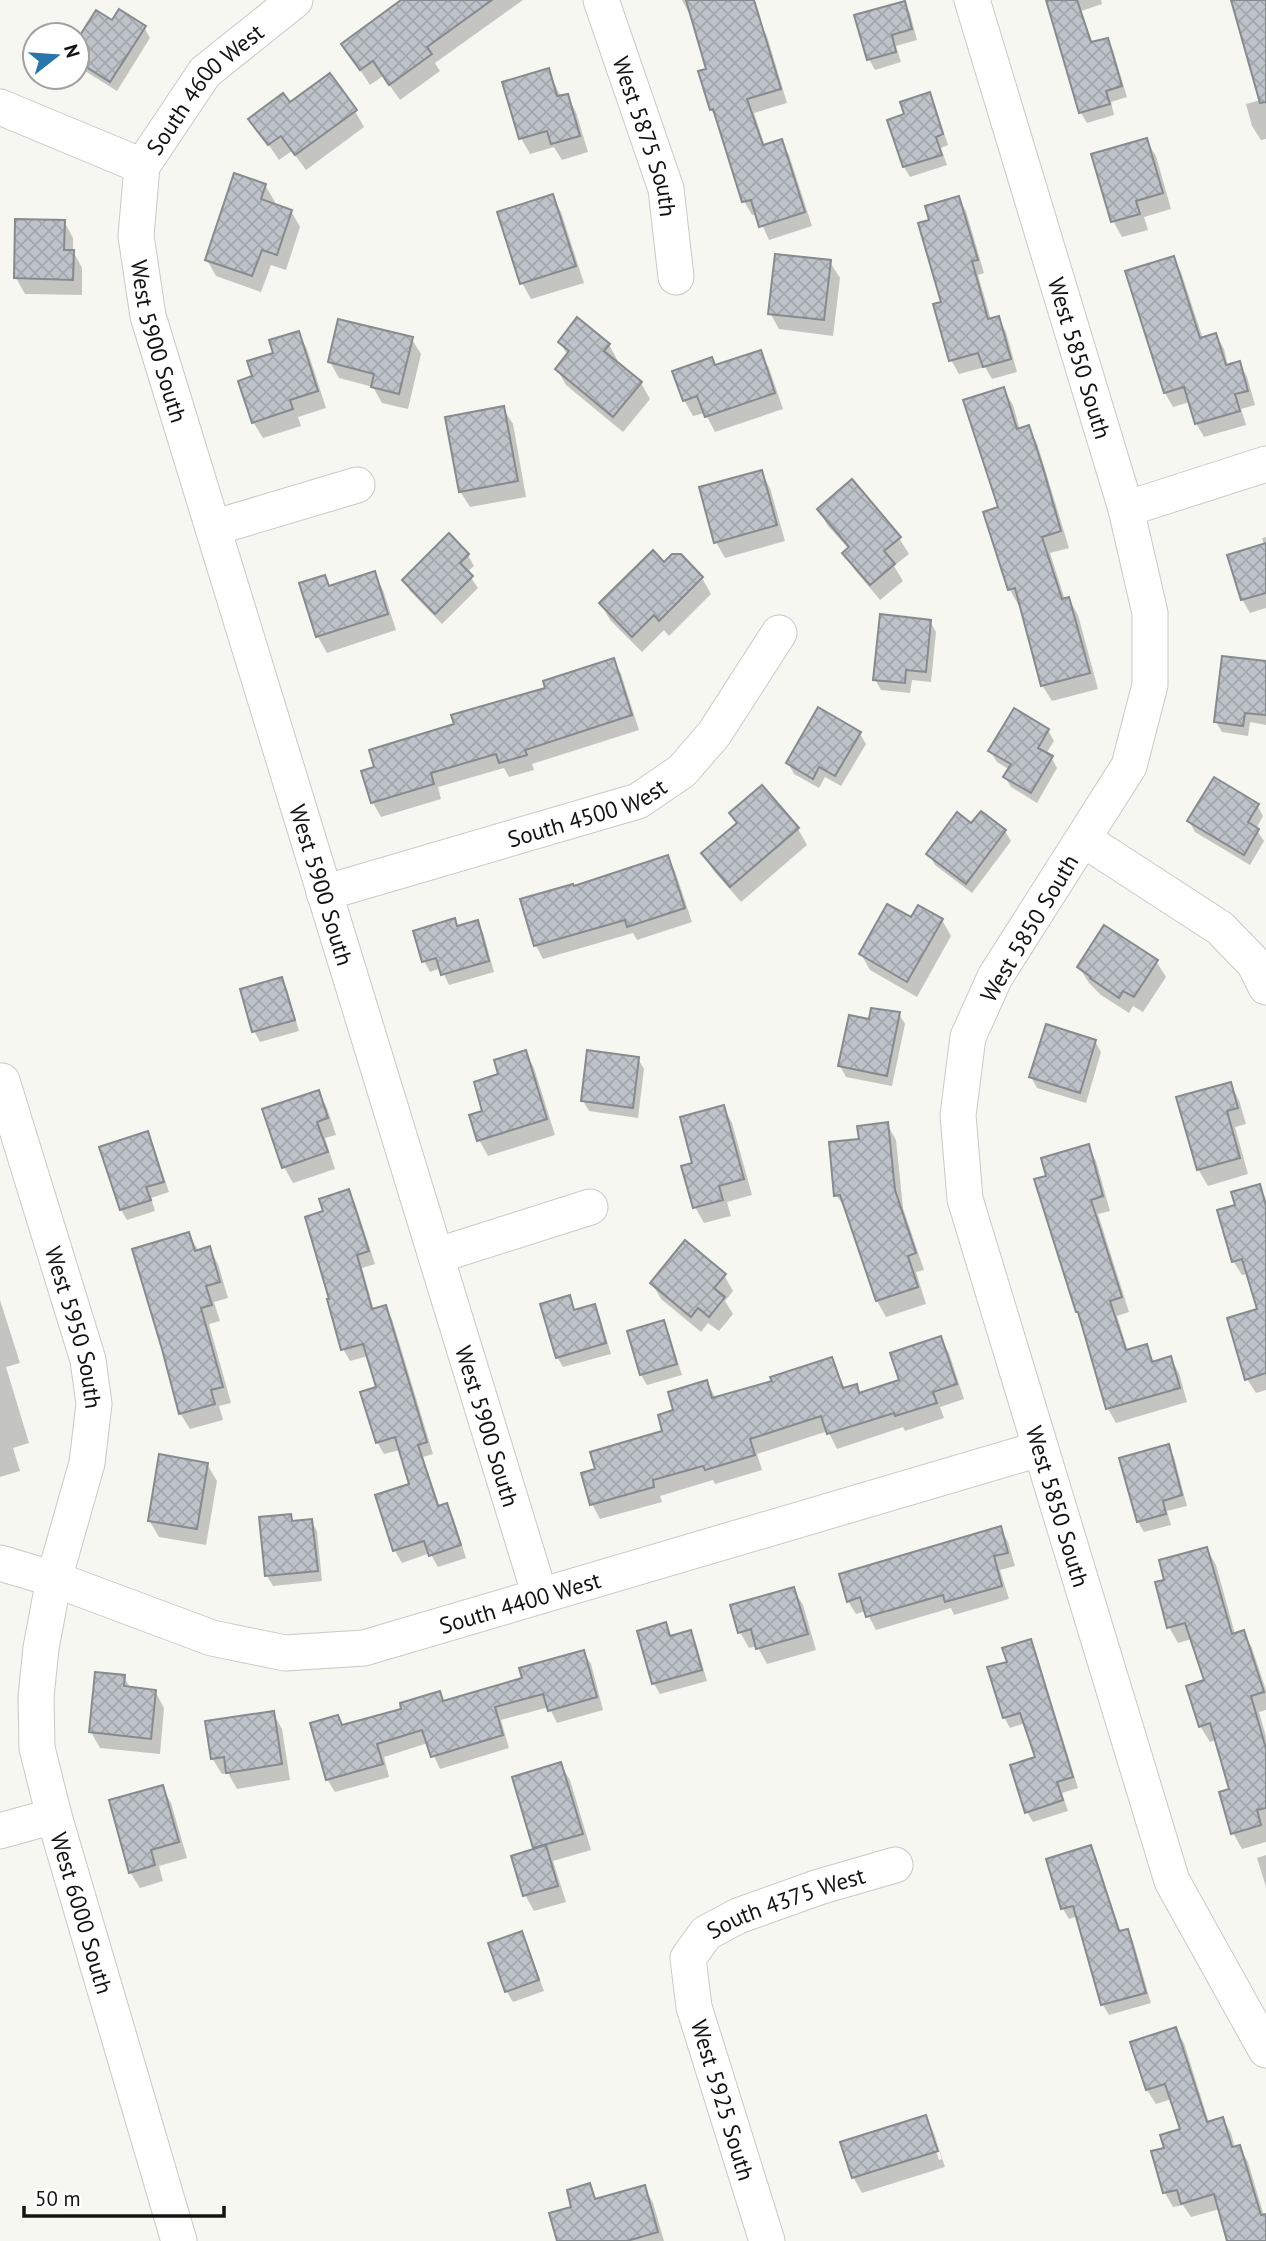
<svg xmlns="http://www.w3.org/2000/svg" width="1266" height="2241" viewBox="0 0 1266 2241" font-family="'PT Sans',sans-serif">
<style>
.shadow{fill:#0003;fill-rule:evenodd}
.building{fill:url(#building-cross-hatch);stroke:#858b8f;stroke-width:2}
.lines{fill:none;stroke-linecap:round;stroke-linejoin:round}
.minor-casing{stroke:#c9cac3;stroke-width:37}
.minor{stroke:#fff;stroke-width:35}
.labels{text-anchor:middle;dominant-baseline:central;stroke-width:6;stroke-linejoin:round;paint-order:stroke}
.street-label{font-size:23px;fill:#131411;stroke:#fff}
</style>
<defs>
<pattern id="building-cross-hatch" width="8" height="8" patternUnits="userSpaceOnUse" patternTransform="scale(1.75)"><rect width="8" height="8" fill="#bdc3c8"/><path d="M0 0l8 8M0 8l8-8" fill="none" stroke="#a2a7ab"/></pattern>
</defs>
<rect width="100%" height="100%" fill="#f5f7f0"/>
<!-- shadow -->
<g class="shadow">
<path d="M403 0H523L435 63 440 71 400 100 383 76 370 85 343 44Z"/>
<path d="M682 0H716L759 22 767 36 787 103 754 113 765 146 781 141 789 155 812 226 769 240 757 214 752 215 744 201 720 124 711 110 708 70 691 17Z"/>
<path d="M1047 0H1101L1102 4 1081 11 1093 44 1107 40 1113 50 1127 97 1111 102 1114 115 1087 123 1081 113Z"/>
<path d="M1232 0H1266V139L1261 140 1252 126 1246 104 1261 100Z"/>
<path d="M904 3 910 13 917 40 896 46 901 62 875 70 869 59Z"/>
<path d="M112 22 144 27 150 38 117 91 77 66V43Z"/>
<path d="M548 70 561 97 567 96 576 112 588 152 562 160 554 147 530 154 521 138Z"/>
<path d="M929 94 935 105 948 145 941 148 947 165 910 177 904 167 889 121 906 115Z"/>
<path d="M289 105 355 111 364 127 306 170 292 151 279 160 251 119Z"/>
<path d="M1146 140 1156 156 1171 209 1144 217 1148 230 1122 237 1113 221Z"/>
<path d="M265 185 275 202 273 205 291 211 300 227 286 270 271 265 261 292 216 276 207 260Z"/>
<path d="M552 196 561 212 584 283 531 299 522 283Z"/>
<path d="M958 198 966 211 984 273 978 275 991 320 998 318 1006 332 1017 372 992 379 985 367 959 374 951 360 932 221Z"/>
<path d="M64 221 73 238V251L82 268V295L25 294 16 278Z"/>
<path d="M1173 258 1181 272 1203 339 1216 335 1224 349 1228 366 1239 363 1247 377 1255 405 1241 409 1246 425 1204 437 1196 423 1190 402 1173 407 1165 393 1128 272Z"/>
<path d="M830 262 840 278 833 336 779 329 770 313Z"/>
<path d="M298 333 307 349 326 408 298 417 301 426 263 438 253 422 255 378Z"/>
<path d="M411 338 421 354 408 409 382 403 373 387 339 378 330 362Z"/>
<path d="M560 342 609 345 618 361 617 363 641 383 650 399 623 432 566 385 557 369 568 356Z"/>
<path d="M760 352 769 368 783 409 715 432 705 413 693 416 684 400 716 366Z"/>
<path d="M1003 389 1013 405 1020 430 1028 427 1037 443 1069 548 1050 553 1065 600 1069 599 1078 615 1098 689 1052 701 1042 685 1021 605 1019 606 1010 590 985 513 1000 508Z"/>
<path d="M503 408 513 424 526 497 470 507 460 491Z"/>
<path d="M761 472 770 488 785 541 725 558 716 542Z"/>
<path d="M819 510 899 538 909 554 894 566 903 581 880 600 854 569 844 553 849 549 828 526Z"/>
<path d="M1266 537V608L1250 613 1242 599 1264 545 1262 538Z"/>
<path d="M468 555 474 566 467 572 478 588 442 624 410 591 404 580Z"/>
<path d="M680 556 702 578 711 594 669 636 664 630 642 652 610 620 601 604Z"/>
<path d="M374 573 383 590 396 630 327 653 318 637 301 585 324 577 331 588Z"/>
<path d="M930 621 936 632 931 682 912 680 910 693 881 690 875 679Z"/>
<path d="M613 660 621 674 639 730 532 764 534 770 509 777 504 768 438 787 441 799 381 817 373 803 363 772 376 768 456 726Z"/>
<path d="M1266 663V725L1250 722 1248 736 1222 732 1216 722Z"/>
<path d="M1048 730 1054 741 1046 754 1051 757 1057 768 1037 803 1011 787 1005 777 1010 770 997 762 990 751Z"/>
<path d="M860 734 866 744 841 786 825 777 819 788 794 774 788 763Z"/>
<path d="M762 787 798 829 807 845 741 902 713 870 704 854 737 825 731 814Z"/>
<path d="M1257 805 1263 816 1256 829 1264 841 1250 865 1195 832 1189 821Z"/>
<path d="M1005 831 1011 841 972 893 935 865 929 854Z"/>
<path d="M667 857 675 871 692 922 637 940 633 933 543 959 536 946 522 901 574 888Z"/>
<path d="M912 919 942 920 951 936 917 997 870 970 861 954Z"/>
<path d="M454 921 458 927 477 922 483 932 494 972 449 985 441 968 430 972 424 961Z"/>
<path d="M1156 961 1166 977 1143 1012 1133 1006 1129 1013 1101 995 1089 983 1079 967Z"/>
<path d="M281 979 287 989 299 1031 260 1042 254 1031Z"/>
<path d="M899 1014 905 1024 892 1086 846 1077 840 1066 871 1021Z"/>
<path d="M1095 1041 1101 1052 1086 1103 1037 1088 1031 1077Z"/>
<path d="M525 1052 534 1068 555 1135 488 1156 479 1140 485 1112 500 1075Z"/>
<path d="M638 1059 644 1069 638 1118 589 1111 583 1101Z"/>
<path d="M1230 1084 1239 1100 1246 1124 1235 1127 1248 1174 1208 1186 1198 1169Z"/>
<path d="M318 1092 327 1108 336 1135 325 1138 335 1169 293 1183 284 1167Z"/>
<path d="M723 1107 732 1123 752 1195 727 1202 731 1216 704 1223 695 1207Z"/>
<path d="M887 1124 896 1140 903 1208 924 1270 916 1272 926 1304 886 1317 877 1301 847 1211 836 1195 861 1140Z"/>
<path d="M147 1134 153 1144 169 1192 151 1198 155 1211 127 1220 121 1210Z"/>
<path d="M1088 1146 1096 1161 1110 1211 1098 1214 1129 1312 1117 1316 1128 1351 1146 1346 1155 1363 1170 1358 1179 1373 1187 1402 1116 1423 1108 1409 1077 1311 1048 1177Z"/>
<path d="M1259 1186 1266 1199V1390L1256 1393 1247 1379 1259 1310 1248 1274 1242 1275 1233 1261 1238 1206Z"/>
<path d="M348 1191 355 1203 375 1264 362 1268 374 1310 385 1307 392 1319 433 1454 423 1457 440 1507 446 1505 453 1517 466 1558 438 1567 430 1553 402 1563 395 1551 377 1496 411 1485 400 1450 384 1454 377 1442 378 1389 368 1356 350 1361 343 1349 325 1212Z"/>
<path d="M188 1234 199 1251 209 1248 218 1264 228 1298 214 1302 220 1321 209 1324 231 1403 219 1406 223 1420 190 1429 180 1413Z"/>
<path d="M724 1275 733 1291 725 1301 733 1314 719 1331 708 1323 701 1332 661 1299 652 1283Z"/>
<path d="M569 1297 576 1312 594 1306 600 1317 611 1354 563 1367 557 1357Z"/>
<path d="M0 1300 20 1363 6 1367 29 1443 13 1448 20 1471 0 1477Z"/>
<path d="M663 1322 669 1333 682 1375 647 1385 641 1375Z"/>
<path d="M940 1338 949 1353 964 1399 940 1407 944 1418 905 1431 903 1427 837 1449 828 1431 757 1454 762 1470 715 1484 713 1480 660 1496 662 1502 600 1519 592 1504 597 1471 665 1432 675 1411 707 1382 716 1399 774 1382 831 1359 845 1389 856 1386 861 1394 902 1382Z"/>
<path d="M1168 1446 1174 1457 1187 1506 1167 1511 1171 1525 1144 1532 1138 1522 1121 1459Z"/>
<path d="M207 1464 217 1481 206 1545 159 1537 149 1520Z"/>
<path d="M290 1516 294 1522 311 1521 317 1531 322 1581 273 1586 267 1576Z"/>
<path d="M1000 1528 1008 1542 1015 1566 1000 1570 1009 1599 954 1615 951 1608 876 1630 866 1611 856 1614 848 1601Z"/>
<path d="M1207 1549 1216 1565 1235 1634 1243 1632 1252 1648 1266 1690V1710L1259 1712 1266 1737V1842L1242 1849 1233 1833 1231 1790 1216 1740 1210 1742 1200 1726 1206 1681 1192 1639 1178 1643 1169 1627 1166 1581Z"/>
<path d="M793 1589 803 1605 816 1650 767 1664 757 1646 749 1648 740 1632Z"/>
<path d="M665 1624 672 1638 690 1632 696 1643 707 1681 660 1694 654 1684 639 1632Z"/>
<path d="M1030 1641 1036 1652 1078 1788 1062 1793 1068 1811 1033 1822 1027 1812 1037 1758 1025 1723 1010 1728 1004 1717 1009 1663Z"/>
<path d="M583 1652 591 1664 603 1710 557 1723 549 1707 501 1720 509 1748 440 1769 428 1743 384 1757 389 1777 335 1792 327 1779 338 1717 343 1727 404 1710 439 1693 445 1703 525 1680Z"/>
<path d="M124 1677 131 1689 155 1691 164 1708 160 1754 100 1748 91 1732Z"/>
<path d="M273 1713 282 1729 290 1780 237 1789 228 1773 222 1774 212 1758Z"/>
<path d="M560 1764 570 1780 591 1850 553 1861 566 1902 534 1911 525 1895 537 1850 535 1847Z"/>
<path d="M162 1787 171 1803 187 1858 159 1866 163 1881 140 1888 130 1872Z"/>
<path d="M1090 1847 1096 1857 1121 1933 1127 1931 1133 1941 1151 2003 1109 2015 1103 2005 1078 1916 1069 1919 1063 1909 1048 1860Z"/>
<path d="M1266 1855V1887L1257 1858Z"/>
<path d="M521 1934 527 1944 544 1991 513 2002 507 1992 490 1944Z"/>
<path d="M1175 2029 1184 2043 1209 2123 1223 2119 1231 2133 1235 2148 1239 2147 1248 2162 1264 2216H1266V2241H1228L1220 2209 1191 2217 1183 2205 1173 2207 1165 2193 1153 2153 1166 2149 1182 2130 1172 2099 1156 2104 1147 2090Z"/>
<path d="M925 2117 934 2133 945 2167 862 2193 853 2177ZM930 2132H933L942 2159 939 2160Z"/>
<path d="M589 2185 597 2200 644 2187 653 2203 664 2241H559L574 2208Z"/>
</g>
<!-- building -->
<g class="building">
<path d="M401 0H492L427 47 432 54 389 85 373 61 360 70 341 44Z"/>
<path d="M686 0H754L781 89 747 99 763 145 782 139 805 212 759 227 751 200 742 202 713 109 710 110 698 71 706 69Z"/>
<path d="M1046 0H1077L1091 42 1108 38 1122 86 1106 91 1110 104 1079 113Z"/>
<path d="M1231 0H1266V102L1260 103Z"/>
<path d="M905 1 912 29 892 35 896 52 867 60 854 15Z"/>
<path d="M119 9 146 26 110 82 77 61V40L96 10 112 20Z"/>
<path d="M549 68 557 96 568 94 580 136 551 144 547 131 519 139 502 82Z"/>
<path d="M330 73 357 110 295 155 281 136 268 145 248 119 283 93 290 102Z"/>
<path d="M930 92 943 134 936 137 942 155 903 167 887 120 904 114 900 102Z"/>
<path d="M1147 138 1163 193 1136 201 1140 214 1111 222 1091 154Z"/>
<path d="M234 173 266 184 261 199 292 210 277 255 262 250 252 276 205 260Z"/>
<path d="M553 194 576 266 520 284 497 212Z"/>
<path d="M959 196 978 260 972 261 988 319 999 316 1011 359 983 367 978 353 949 361 933 304 941 302 918 223 929 220 925 206Z"/>
<path d="M15 219 65 220 64 250H74L73 280 14 278Z"/>
<path d="M775 254 831 260 824 320 768 314Z"/>
<path d="M1174 256 1200 338 1216 333 1226 365 1240 361 1248 391 1235 394 1240 411 1195 424 1184 387 1164 393 1125 271Z"/>
<path d="M577 317 610 344 604 351 642 382 613 417 555 369 569 351 558 342Z"/>
<path d="M338 319 413 337 399 394 371 387 374 374 328 362Z"/>
<path d="M299 331 318 391 290 400 293 409 252 423 238 381 252 376 247 361 273 353 269 340Z"/>
<path d="M761 350 775 393 705 417 697 396 683 401 672 371 712 357 715 365Z"/>
<path d="M1004 387 1017 429 1029 425 1043 468 1061 531 1042 537 1062 599 1069 597 1090 673 1041 686 1015 588 1008 590 983 512 998 507 963 400Z"/>
<path d="M504 406 518 481 459 492 445 417Z"/>
<path d="M762 470 777 525 714 543 699 487Z"/>
<path d="M852 479 901 537 884 551 895 564 870 585 842 553 849 547 817 509Z"/>
<path d="M449 533 469 554 460 563 473 576 435 614 402 580Z"/>
<path d="M1266 543V593L1241 600 1227 555Z"/>
<path d="M653 550 664 562 672 554H681L703 577 659 621 654 615 632 637 599 603Z"/>
<path d="M375 571 388 614 316 637 299 583 325 575 329 586Z"/>
<path d="M880 614 931 620 926 672 906 670 905 683 873 680Z"/>
<path d="M1222 656 1266 661V715L1245 713 1243 726 1214 722Z"/>
<path d="M614 658 632 715 525 750 527 755 499 763 496 754 431 773 434 784 371 803 361 771 374 767 369 750 454 724 451 715 545 688 543 681Z"/>
<path d="M818 707 861 732 835 776 819 767 813 779 786 763Z"/>
<path d="M1014 708 1049 729 1038 748 1053 756 1031 793 1003 777 1011 764 988 751Z"/>
<path d="M1214 777 1259 804 1248 822 1259 829 1244 855 1187 821Z"/>
<path d="M762 785 799 828 730 887 701 853 737 823 729 813Z"/>
<path d="M981 811 1006 830 966 884 926 854 957 812 971 823Z"/>
<path d="M668 855 685 908 627 927 625 920 534 946 520 899 573 884 574 886Z"/>
<path d="M887 904 911 917 918 905 943 919 907 982 859 954Z"/>
<path d="M455 918 457 926 478 920 489 961 441 975 436 958 422 962 413 931Z"/>
<path d="M1104 925 1158 960 1134 997 1123 991 1119 998 1090 978 1091 977 1077 967Z"/>
<path d="M282 977 295 1020 252 1032 240 989Z"/>
<path d="M871 1008 900 1012 887 1076 838 1066 849 1015 869 1019Z"/>
<path d="M1046 1024 1096 1040 1080 1093 1029 1077Z"/>
<path d="M526 1050 547 1119 477 1141 469 1115 482 1111 474 1082 498 1074 494 1060Z"/>
<path d="M587 1050 639 1057 633 1108 581 1101Z"/>
<path d="M1231 1082 1238 1108 1227 1111 1240 1158 1197 1170 1176 1097Z"/>
<path d="M319 1090 328 1118 317 1122 328 1152 282 1168 262 1109Z"/>
<path d="M724 1105 744 1179 719 1186 723 1200 693 1208 681 1166 692 1163 680 1117Z"/>
<path d="M888 1122 895 1190 916 1253 908 1256 918 1287 876 1301 840 1195 834 1196 829 1142 859 1139 857 1126Z"/>
<path d="M148 1131 164 1182 146 1187 151 1200 120 1210 99 1147Z"/>
<path d="M1089 1144 1103 1196 1091 1200 1122 1297 1110 1301 1126 1350 1147 1344 1152 1362 1171 1356 1180 1388 1106 1409 1078 1312H1076L1034 1179 1046 1176 1041 1158Z"/>
<path d="M1260 1184 1266 1206V1373L1245 1380 1227 1318 1257 1309 1242 1259 1232 1262 1217 1210 1235 1205 1231 1192Z"/>
<path d="M349 1189 369 1251 357 1255 372 1309 386 1305 427 1442 418 1445 438 1506 447 1503 461 1545 429 1556 424 1541 393 1551 375 1495 409 1484 395 1437 376 1443 360 1392 376 1387 363 1344 341 1350 327 1299H329L305 1217 323 1211 319 1199Z"/>
<path d="M189 1232 195 1251 210 1246 220 1282 206 1286 212 1305 201 1308 223 1387 211 1390 215 1404 179 1414 162 1349 132 1249Z"/>
<path d="M685 1240 726 1274 714 1288 725 1297 709 1317 698 1308 691 1317 650 1283Z"/>
<path d="M570 1295 574 1310 595 1304 606 1343 556 1358 540 1304Z"/>
<path d="M664 1320 677 1364 640 1375 627 1331Z"/>
<path d="M941 1336 957 1384 933 1392 937 1403 895 1416 894 1413 827 1434 821 1416 750 1439 755 1455 705 1470 703 1466 653 1480 654 1487 590 1505 581 1473 595 1469 590 1452 662 1431 658 1415 673 1410 668 1392 707 1380 712 1398 772 1381 770 1377 832 1357 843 1388 857 1384 859 1393 899 1380 890 1353Z"/>
<path d="M1169 1444 1182 1495 1163 1501 1166 1514 1137 1522 1119 1458Z"/>
<path d="M159 1454 208 1463 197 1529 148 1521Z"/>
<path d="M291 1514 292 1521 312 1519 318 1571 265 1576 259 1517Z"/>
<path d="M1001 1526 1008 1553 994 1556 1002 1586 945 1602 943 1595 866 1617 860 1597 847 1602 839 1574Z"/>
<path d="M1207 1547 1232 1634 1244 1630 1264 1692 1251 1696 1266 1749V1808L1257 1810 1261 1825 1231 1834 1219 1792 1229 1789 1210 1723 1199 1727 1186 1686 1204 1680 1185 1623 1167 1628 1155 1582 1164 1580 1159 1560Z"/>
<path d="M794 1587 808 1634 756 1649 751 1629 738 1633 730 1605Z"/>
<path d="M666 1622 670 1636 691 1630 702 1670 652 1684 637 1631Z"/>
<path d="M1031 1639 1073 1777 1057 1782 1063 1800 1025 1813 1010 1765 1035 1757 1020 1713 1003 1718 987 1667 1007 1662 1002 1648Z"/>
<path d="M584 1650 597 1697 548 1711 543 1694 495 1707 503 1735 431 1757 422 1730 377 1744 383 1764 326 1780 310 1723 338 1715 342 1725 401 1709 400 1703 440 1691 443 1701 522 1678 519 1668Z"/>
<path d="M95 1672 125 1675 124 1686 156 1690 151 1739 89 1732Z"/>
<path d="M274 1711 282 1764 226 1773 224 1757 211 1759 205 1721Z"/>
<path d="M561 1762 583 1834 533 1848 512 1777Z"/>
<path d="M163 1785 179 1842 151 1850 155 1865 129 1873 109 1800Z"/>
<path d="M546 1845 558 1886 523 1896 511 1856Z"/>
<path d="M1091 1845 1119 1931 1128 1929 1146 1993 1101 2005 1073 1906 1061 1909 1046 1859Z"/>
<path d="M522 1931 539 1980 505 1992 488 1943Z"/>
<path d="M1176 2027 1207 2122 1223 2117 1232 2147 1240 2145 1261 2215 1266 2214V2241H1227L1214 2194 1181 2204 1177 2190 1163 2193 1151 2151 1164 2148 1160 2135 1180 2129 1165 2084 1146 2090 1130 2042Z"/>
<path d="M926 2115 938 2151 852 2178 840 2142Z"/>
<path d="M590 2183 595 2199 645 2185 658 2232 627 2241H557L549 2213 571 2207 567 2190Z"/>
</g>
<g class="lines">
<!-- minor casing -->
<g class="minor-casing">
<g id="minor">
<path id="s1" d="M601 0 666 189 676 277"/>
<path id="s2" d="M972 0 1126 509 1150 613V685L1129 766 995 977 968 1037 958 1115 965 1199 1172 1881 1266 2050"/>
<path id="s3" d="M0 107 142 166 205 72 295 0"/>
<path id="s4" d="M142 166 136 236 148 316 540 1596"/>
<path d="M1126 509 1266 464"/>
<path d="M213 528 357 485"/>
<path d="M1083 839 1220 928 1254 963 1266 987"/>
<path id="s5" d="M324 893 638 801 682 771 714 734 779 633"/>
<path id="s6" d="M2 1081 88 1360 94 1404 87 1463 54 1579 41 1648 36 1697 37 1748 54 1816 179 2241"/>
<path d="M436 1256 590 1207"/>
<path id="s7" d="M0 1563 54 1579 212 1638 285 1653 364 1648 1039 1449"/>
<path d="M0 1831 54 1816"/>
<path id="s8" d="M767 2241 694 2007 688 1958 706 1933 738 1916 819 1887 895 1865"/>
</g>
</g>
<!-- minor -->
<use href="#minor" class="minor"/>
</g>
<g class="labels">
<!-- street labels -->
<g class="street-label">
<text stroke="none"><textPath href="#s3" startOffset="254">South 4600 West</textPath></text>
<text stroke="none"><textPath href="#s1" startOffset="144">West 5875 South</textPath></text>
<text stroke="none"><textPath href="#s4" startOffset="178">West 5900 South</textPath></text>
<text stroke="none"><textPath href="#s2" startOffset="374">West 5850 South</textPath></text>
<text stroke="none"><textPath href="#s5" startOffset="275">South 4500 West</textPath></text>
<text stroke="none"><textPath href="#s4" startOffset="746">West 5900 South</textPath></text>
<text transform="translate(1029 928) rotate(-59)">West 5850 South</text>
<text stroke="none"><textPath href="#s6" startOffset="257">West 5950 South</textPath></text>
<text stroke="none"><textPath href="#s4" startOffset="1312">West 5900 South</textPath></text>
<text stroke="none"><textPath href="#s2" startOffset="1594">West 5850 South</textPath></text>
<text stroke="none"><textPath href="#s7" startOffset="541">South 4400 West</textPath></text>
<text stroke="none"><textPath href="#s8" startOffset="411">South 4375 West</textPath></text>
<text stroke="none"><textPath href="#s6" startOffset="858">West 6000 South</textPath></text>
<text transform="translate(723 2100) rotate(73)">West 5925 South</text>
</g>
</g>
<!-- north arrow -->
<g transform="translate(56 56) rotate(73)"><circle r="33" fill="#ffffff" stroke="#a1a1a0" stroke-width="2"/>
<path d="M0-5L12 26L0 18L-12 26Z" fill="#2a76a9"/>
<text y="-10" font-size="19" font-weight="bold" text-anchor="middle" fill="#131411">N</text>
</g>
<!-- scale -->
<path d="M24 2206v10h200v-10" fill="none" stroke="#131411" stroke-width="3.5"/>
<text x="35" y="2206" font-size="21" fill="#131411" stroke="#ffffff" stroke-width="5" paint-order="stroke">50 m</text>
</svg>
